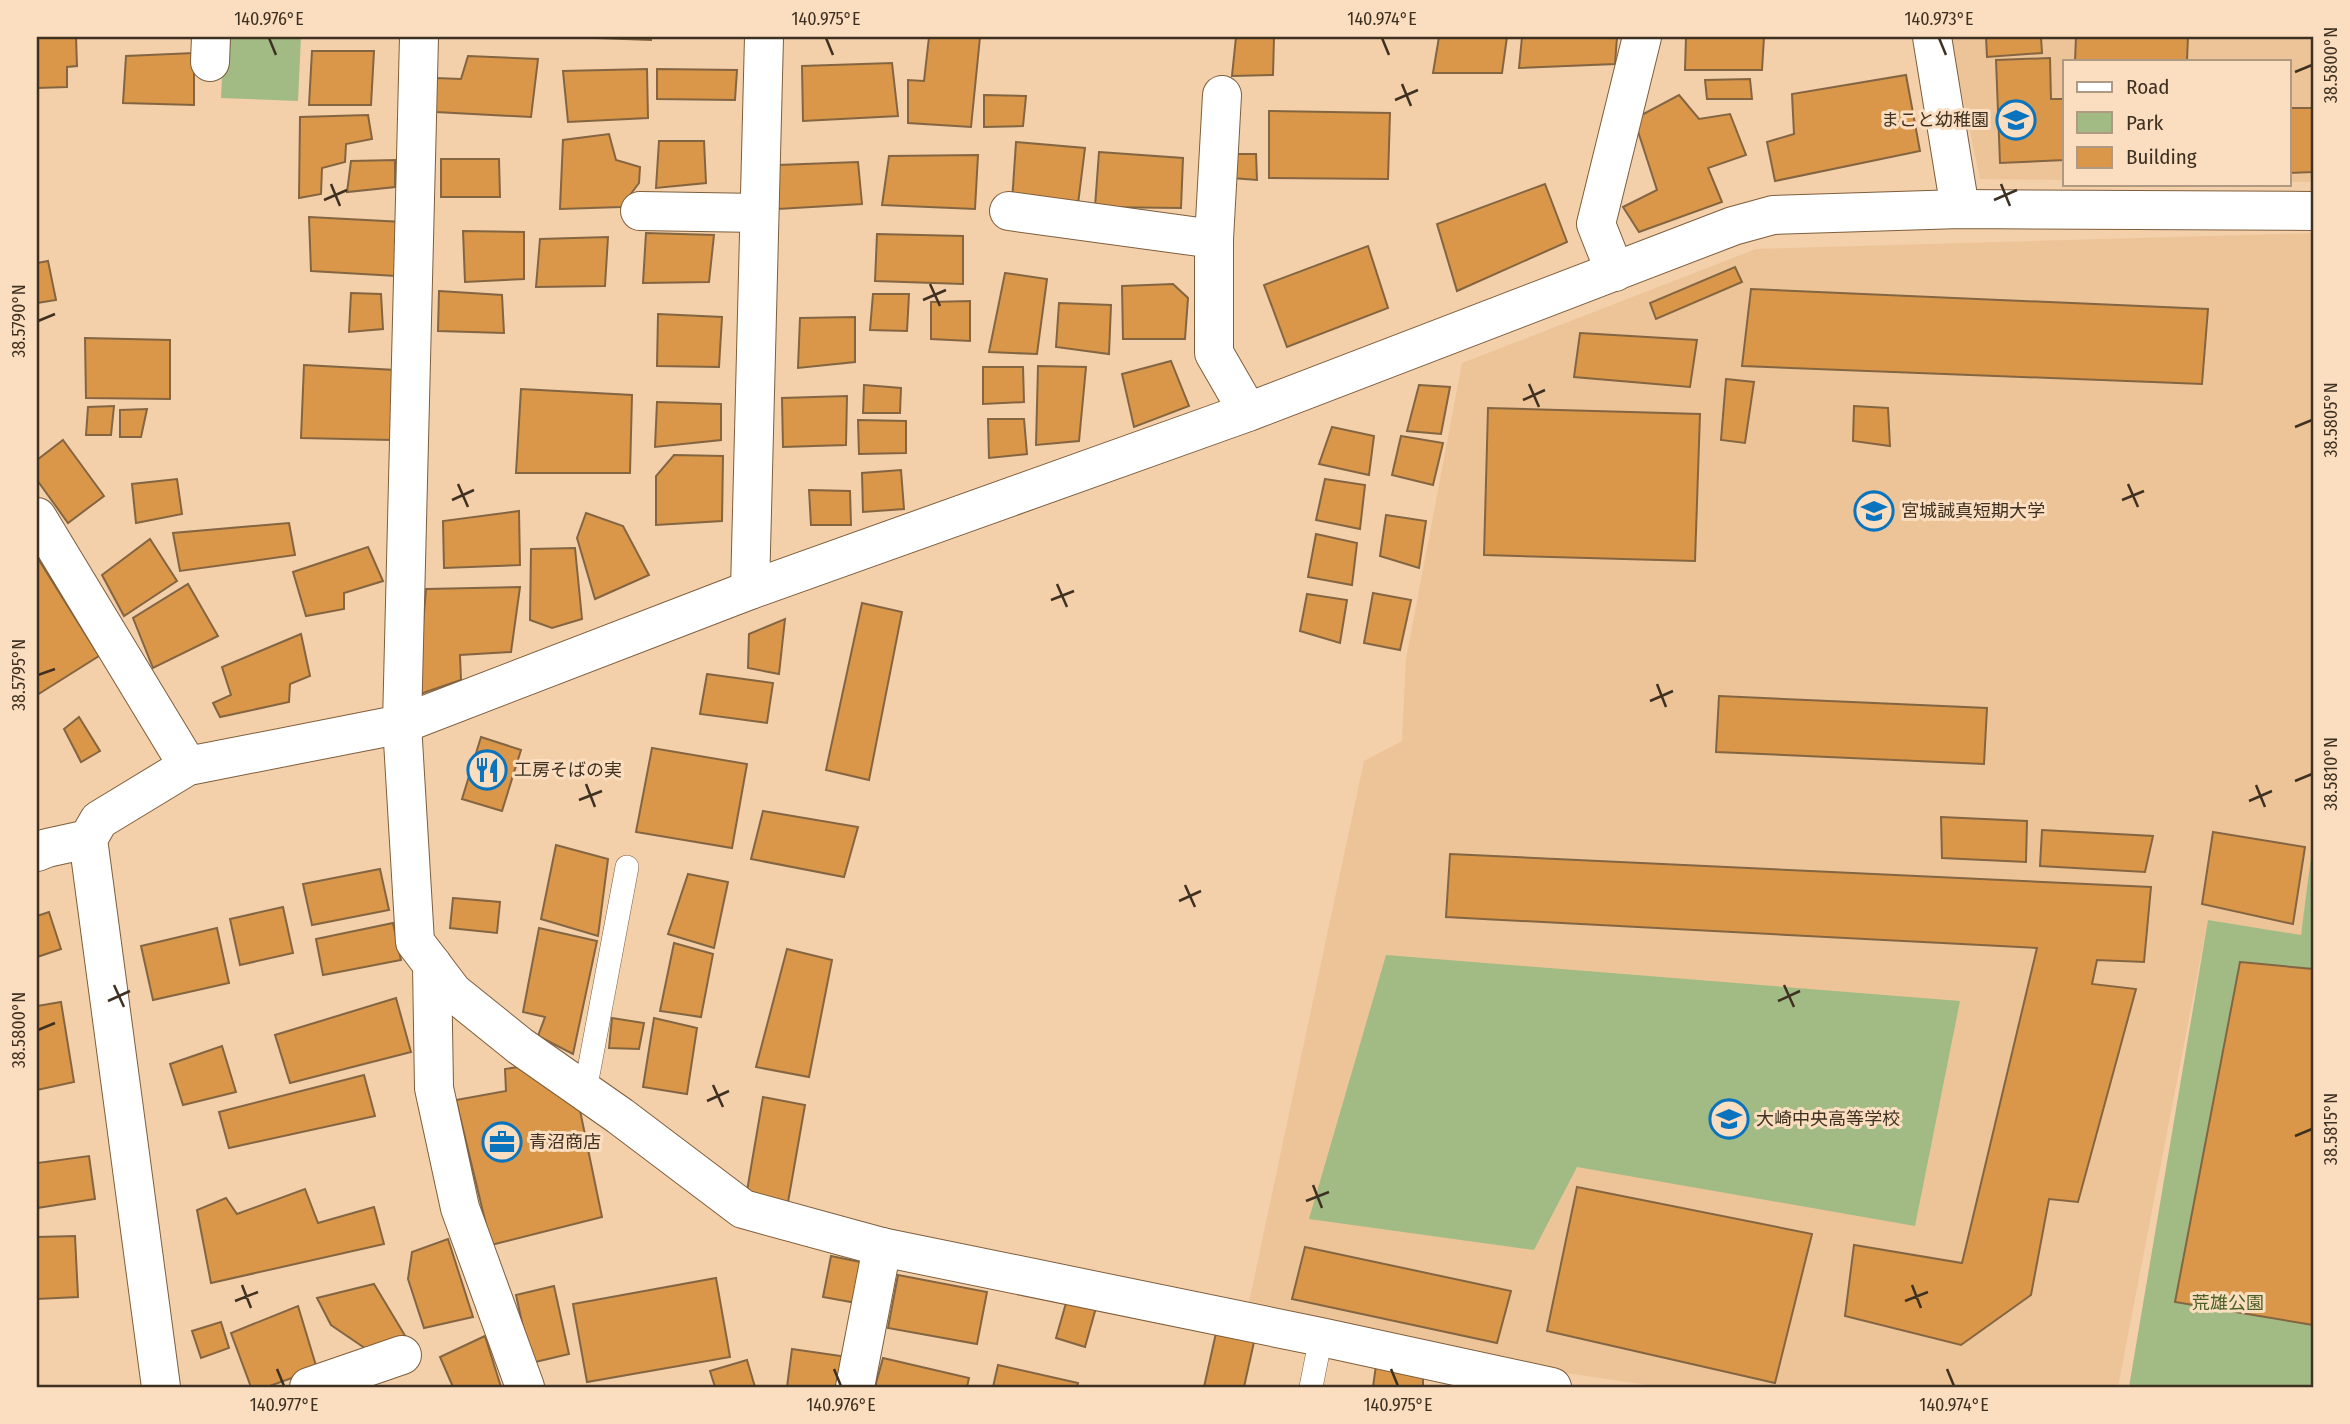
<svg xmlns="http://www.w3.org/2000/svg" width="2350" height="1424" viewBox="0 0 2350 1424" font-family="'Fira Sans Condensed','Noto Sans JP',sans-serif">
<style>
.built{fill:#edc498}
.green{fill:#a2bb85}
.building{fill:#da9749;stroke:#846542;stroke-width:2}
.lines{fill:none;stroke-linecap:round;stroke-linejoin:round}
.service-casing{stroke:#7e5e3c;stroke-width:24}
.minor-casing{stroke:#7e5e3c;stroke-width:40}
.tertiary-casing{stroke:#7e5e3c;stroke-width:40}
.service{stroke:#fff;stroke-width:23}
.minor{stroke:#fff;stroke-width:38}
.tertiary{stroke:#fff;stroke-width:38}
.ticks{fill:none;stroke:#3f3122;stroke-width:2.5}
.labels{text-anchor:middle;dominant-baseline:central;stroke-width:6;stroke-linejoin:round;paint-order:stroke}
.poi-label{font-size:18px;fill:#3f3122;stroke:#fbdec0;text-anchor:start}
.park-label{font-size:18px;fill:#496125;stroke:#fbdec0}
.neatline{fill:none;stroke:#3f3122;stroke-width:2.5}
.ticks-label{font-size:18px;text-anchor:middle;fill:#3f3122}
</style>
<rect width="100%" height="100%" fill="#f3cfaa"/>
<!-- built -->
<g class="built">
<path d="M1950 37H2313V182H2289V61H2065V180L1980 179Z"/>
<path d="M2313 233V841L2301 936 2208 920 2118 1387H1662L1504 1364 1249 1302 1364 761 1402 741 1406 659 1462 363 1756 249Z"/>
</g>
<!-- green -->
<g class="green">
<path d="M224 37H301L298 101 221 98Z"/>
<path d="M2313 841V1387H2129L2208 920 2301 935Z"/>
<path d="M1386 955 1960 1001 1915 1226 1577 1167 1534 1250 1309 1219Z"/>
</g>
<!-- building -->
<g class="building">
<path d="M37 37H76L77 66 67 67V87L37 88Z"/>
<path d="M568 37H651V40Z"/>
<path d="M929 37H980L971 127 908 123V80L924 81Z"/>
<path d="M1236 37H1274L1273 75 1232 76Z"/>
<path d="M1439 37H1507L1502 73H1433Z"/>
<path d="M1522 37H1617L1615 64 1519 68Z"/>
<path d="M1686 37H1764L1762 70H1685Z"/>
<path d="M1986 37H2041L2042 53 1987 57Z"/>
<path d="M2076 37H2188L2187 61H2075Z"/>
<path d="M312 51H374L371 105H309Z"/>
<path d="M194 53V105L123 103 126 56Z"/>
<path d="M468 56 538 59 531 117 436 112V78L461 79Z"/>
<path d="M2050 58 2051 99H2065V160L2000 163 1996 60Z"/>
<path d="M892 63 898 116 803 121 802 66Z"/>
<path d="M647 69 648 118 568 122 563 71Z"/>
<path d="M657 69 737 70 735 100 657 99Z"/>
<path d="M1906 75 1920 151 1775 181 1767 142 1794 134 1792 94Z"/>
<path d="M1750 79 1752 99H1707L1705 80Z"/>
<path d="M984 95 1026 96 1023 126 984 127Z"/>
<path d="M1679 95 1699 119 1730 114 1746 155 1708 168 1722 202 1639 232 1623 207 1657 190 1634 119Z"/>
<path d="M2289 108H2313V172L2289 173Z"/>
<path d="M1269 111 1390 113 1388 179 1269 178Z"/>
<path d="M368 115 372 139 346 144 345 162 322 168 321 194 299 198 300 117Z"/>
<path d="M609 134 616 160 640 167 639 183 621 207 560 209 563 140Z"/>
<path d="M659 141H704L706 183 656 188Z"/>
<path d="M1016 142 1085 148 1078 204 1012 202Z"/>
<path d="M1099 152 1183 158 1181 208 1095 207Z"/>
<path d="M1237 154H1256L1257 180 1232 178Z"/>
<path d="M978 155 975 209 882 205 889 156Z"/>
<path d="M441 159H499L500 197H441Z"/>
<path d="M395 160V187L347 192 351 161Z"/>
<path d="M858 162 862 204 778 209V165Z"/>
<path d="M1545 184 1567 242 1457 291 1437 224Z"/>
<path d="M309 217 403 222 396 276 311 271Z"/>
<path d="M463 231 524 232V279L465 282Z"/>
<path d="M646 233 714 235 709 282 643 283Z"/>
<path d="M877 234 963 236V284L875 281Z"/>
<path d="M608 237 605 286 536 287 540 239Z"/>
<path d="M1368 246 1388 308 1287 347 1264 285Z"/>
<path d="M48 261 56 300 37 303V263Z"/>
<path d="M1735 267 1742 282 1656 319 1650 303Z"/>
<path d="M1005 273 1047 279 1037 354 989 352Z"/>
<path d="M1173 284 1188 298 1185 339H1123L1122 286Z"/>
<path d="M1751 289 2208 309 2202 384 1742 366Z"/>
<path d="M439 291 502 295 504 333 438 331Z"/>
<path d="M351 293 381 294 383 329 349 332Z"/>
<path d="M873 294H909L907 331 870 330Z"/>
<path d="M970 301V341L931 339V302Z"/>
<path d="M1059 303 1111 305 1109 354 1056 347Z"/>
<path d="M658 314 722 317 719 367 657 366Z"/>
<path d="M855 317V362L798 368 800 318Z"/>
<path d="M1580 333 1697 340 1690 387 1574 377Z"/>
<path d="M85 338 170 340V399L86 398Z"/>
<path d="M1171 361 1189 406 1134 427 1122 374Z"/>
<path d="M304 365 396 370 391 440 301 438Z"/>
<path d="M1038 366 1086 367 1079 441 1036 445Z"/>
<path d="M983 367H1023L1024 402 983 404Z"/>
<path d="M1726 379 1754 382 1745 443 1721 440Z"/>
<path d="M864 385 901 388 900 413H863Z"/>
<path d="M1419 385 1450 387 1441 434 1407 431Z"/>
<path d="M521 389 632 395 630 473H516Z"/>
<path d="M847 396 846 445 783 447 782 398Z"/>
<path d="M657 402 721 404V440L655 447Z"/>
<path d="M114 406 111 435H86L88 407Z"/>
<path d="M1854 406 1888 408 1890 446 1853 441Z"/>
<path d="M1488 408 1700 414 1695 561 1484 555Z"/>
<path d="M147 409 141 437H120V410Z"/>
<path d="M988 419H1024L1027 454 989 458Z"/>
<path d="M858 420 906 421V453L859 454Z"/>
<path d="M1332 427 1374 436 1369 475 1319 464Z"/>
<path d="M1401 436 1443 443 1433 485 1392 475Z"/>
<path d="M63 440 104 496 68 523 37 480V460Z"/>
<path d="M674 455 723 456 722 521 656 525V476Z"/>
<path d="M901 470 904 509 863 512 862 473Z"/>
<path d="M177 479 182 514 136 523 132 484Z"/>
<path d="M1325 479 1365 485 1360 529 1316 520Z"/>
<path d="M809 490 850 491 851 525H811Z"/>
<path d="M519 511 520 565 444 568 443 521Z"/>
<path d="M586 513 623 526 649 575 595 599 577 538Z"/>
<path d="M1386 515 1426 521 1419 568 1380 556Z"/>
<path d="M289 523 295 555 180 571 173 533Z"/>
<path d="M1316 534 1357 543 1352 585 1308 577Z"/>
<path d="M150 539 177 581 124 616 102 575Z"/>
<path d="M368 547 383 581 344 593V609L306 616 293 572Z"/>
<path d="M575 548 582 619 552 628 530 620 531 549Z"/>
<path d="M37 557 99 656 37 695Z"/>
<path d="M188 584 218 636 153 668 133 618Z"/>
<path d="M520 587 511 652 460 655 461 680 417 695 426 589Z"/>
<path d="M1373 593 1411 600 1400 650 1364 643Z"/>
<path d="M1307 594 1347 600 1340 643 1300 631Z"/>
<path d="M862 603 902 612 869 780 826 770Z"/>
<path d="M785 619 779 674 748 668 749 634Z"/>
<path d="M301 634 310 676 290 684 289 702 220 717 213 703 231 695 222 667Z"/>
<path d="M707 674 773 683 767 723 700 714Z"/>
<path d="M1719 696 1987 708 1984 764 1716 752Z"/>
<path d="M79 717 100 751 81 762 64 729Z"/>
<path d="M481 737 521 750 502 811 462 799Z"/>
<path d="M652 748 747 764 732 848 636 832Z"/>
<path d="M763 811 858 827 844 877 751 859Z"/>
<path d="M1941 817 2027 821 2026 862 1942 858Z"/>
<path d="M2042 830 2153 836 2145 872 2040 866Z"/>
<path d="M2213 832 2305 847 2293 924 2202 904Z"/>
<path d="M556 845 608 859 598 936 541 919Z"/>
<path d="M1450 854 2151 887 2144 962 2097 960 2092 984 2136 989 2078 1202 2049 1199 2031 1295 1961 1345 1845 1316 1854 1245 1962 1263 2037 948 1446 917Z"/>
<path d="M380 869 389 910 312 925 303 884Z"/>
<path d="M688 874 728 882 714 948 668 934Z"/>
<path d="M453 898 500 902 497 933 450 928Z"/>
<path d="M283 907 293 953 240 965 230 919Z"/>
<path d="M49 912 61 949 37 957V916Z"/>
<path d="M393 923 401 960 323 975 316 939Z"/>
<path d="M217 928 229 983 153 1000 141 946Z"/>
<path d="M539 928 597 941 573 1054 538 1036 545 1017 523 1012Z"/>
<path d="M674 943 713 954 701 1017 660 1011Z"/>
<path d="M787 949 832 960 809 1077 756 1067Z"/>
<path d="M2240 962 2313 969V1325L2175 1302Z"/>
<path d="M396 998 411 1052 290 1083 275 1035Z"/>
<path d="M61 1002 74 1082 37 1090V1006Z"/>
<path d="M612 1018 644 1023 639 1049 609 1048Z"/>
<path d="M654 1018 697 1028 687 1094 643 1087Z"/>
<path d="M222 1046 236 1092 183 1105 170 1064Z"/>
<path d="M540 1064 576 1091 602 1217 491 1245 456 1100 506 1091 505 1069Z"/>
<path d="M364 1075 375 1116 229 1148 219 1112Z"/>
<path d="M763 1097 805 1105 787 1208 747 1191Z"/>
<path d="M89 1156 95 1199 37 1208V1163Z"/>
<path d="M1577 1187 1812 1234 1775 1383 1547 1331Z"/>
<path d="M305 1189 318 1223 374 1207 384 1244 211 1283 197 1210 226 1198 237 1214Z"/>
<path d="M75 1236 78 1297 37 1299V1237Z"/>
<path d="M448 1239 473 1317 424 1328 408 1279 412 1252Z"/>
<path d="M1305 1247 1511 1291 1497 1343 1292 1299Z"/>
<path d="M831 1256 870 1264 862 1304 823 1297Z"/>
<path d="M898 1275 987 1292 977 1344 888 1328Z"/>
<path d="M716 1278 730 1357 587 1382 573 1304Z"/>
<path d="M374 1284 407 1339 369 1351 331 1325 317 1298Z"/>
<path d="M554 1286 569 1354 531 1363 516 1295Z"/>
<path d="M1068 1296 1097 1304 1085 1347 1056 1338Z"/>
<path d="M298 1306 317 1369 267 1387H251L231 1333Z"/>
<path d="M221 1322 229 1348 201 1358 192 1331Z"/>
<path d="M1218 1324 1256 1333 1244 1387H1204Z"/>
<path d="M485 1336 501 1387H453L440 1357Z"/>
<path d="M792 1349 848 1357 844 1387H787Z"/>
<path d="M883 1358 969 1378 967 1387H875Z"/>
<path d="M1377 1358 1423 1367V1387H1373Z"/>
<path d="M747 1360 755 1387H715L710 1371Z"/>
<path d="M998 1365 1078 1383 1077 1387H993Z"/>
</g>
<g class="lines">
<!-- service casing -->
<g class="service-casing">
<g id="service">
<path d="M585 1091 627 867"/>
<path d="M1311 1387 1321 1337"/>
</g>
</g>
<!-- minor casing -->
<g class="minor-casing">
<g id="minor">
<path d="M419 37 402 724 415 942 453 992 520 1046 620 1116 743 1209 882 1247 1321 1337 1552 1387"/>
<path d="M1932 37 1960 209"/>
<path d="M210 62 211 37"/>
<path d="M640 211 759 213"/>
<path d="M1009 211 1214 239V353L1248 412"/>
<path d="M1214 239 1222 95"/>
<path d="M1615 272 1596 224 1642 37"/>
<path d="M750 590 764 37"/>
<path d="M37 852 47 848 88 839"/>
<path d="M432 964 434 1088 460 1208 525 1387"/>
<path d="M309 1387 402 1355"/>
<path d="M855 1387 882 1247"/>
</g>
</g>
<!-- tertiary casing -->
<g class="tertiary-casing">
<g id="tertiary">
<path d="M37 517 188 766"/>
<path d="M161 1387 88 839 99 820 188 766 402 724 750 590 1248 412 1733 226 1773 215 1960 209 2313 211"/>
</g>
</g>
<!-- service -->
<use href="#service" class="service"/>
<!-- minor -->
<use href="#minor" class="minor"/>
<!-- tertiary -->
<use href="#tertiary" class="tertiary"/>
</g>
<!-- ticks -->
<path class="ticks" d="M269 38 276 55M826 38 833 55M1382 38 1389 55M1939 38 1946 55M2295 72 2312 65M1402 84 1411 106M1395 100 1418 90M331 184 340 206M2001 184 2010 206M324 200 347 190M1994 200 2017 190M930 284 940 306M923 300 946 290M38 321 55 314M1529 384 1539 407M1523 400 1545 390M2295 427 2312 420M458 484 468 507M2128 484 2138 507M452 500 474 490M2122 500 2144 491M1057 584 1067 607M1051 600 1074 591M38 675 55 669M1657 684 1666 707M1650 701 1673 691M2295 781 2312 774M586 784 595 807M2256 785 2265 807M579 800 602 791M2249 801 2272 791M1185 885 1195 907M1179 901 1201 891M114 985 124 1007M1784 985 1794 1007M108 1001 130 991M1778 1001 1800 991M38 1030 55 1023M713 1085 723 1107M707 1101 729 1091M2295 1136 2312 1129M1313 1185 1322 1208M1306 1201 1329 1192M242 1285 251 1308M1912 1285 1921 1308M235 1301 258 1292M1905 1301 1928 1292M277 1369 284 1386M834 1369 841 1386M1391 1369 1398 1386M1947 1369 1954 1386"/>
<!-- icons -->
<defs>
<g id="school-ring" transform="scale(2.0125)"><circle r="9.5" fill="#fbdec0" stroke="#0973be" stroke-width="1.5"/><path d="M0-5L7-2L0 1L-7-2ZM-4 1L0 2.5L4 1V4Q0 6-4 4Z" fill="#0973be"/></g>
<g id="university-ring" transform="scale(2.0125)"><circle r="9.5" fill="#fbdec0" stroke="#0973be" stroke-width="1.5"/><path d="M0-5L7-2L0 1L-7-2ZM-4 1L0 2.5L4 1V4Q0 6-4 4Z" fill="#0973be"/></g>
<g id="restaurant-ring" transform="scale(2.0125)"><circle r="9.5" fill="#fbdec0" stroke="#0973be" stroke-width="1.5"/><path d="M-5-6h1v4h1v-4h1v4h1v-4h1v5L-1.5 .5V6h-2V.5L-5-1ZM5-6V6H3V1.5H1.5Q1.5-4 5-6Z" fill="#0973be"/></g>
<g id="office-ring" transform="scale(2.0125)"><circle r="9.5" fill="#fbdec0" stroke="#0973be" stroke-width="1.5"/><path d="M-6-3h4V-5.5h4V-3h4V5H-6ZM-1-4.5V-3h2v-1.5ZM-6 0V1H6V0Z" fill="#0973be"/></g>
</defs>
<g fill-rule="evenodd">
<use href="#school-ring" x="2016" y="120"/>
<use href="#university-ring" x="1874" y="511"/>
<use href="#restaurant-ring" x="487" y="770"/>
<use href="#school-ring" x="1729" y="1119"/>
<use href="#office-ring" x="502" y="1142"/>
</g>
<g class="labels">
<!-- poi labels -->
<g class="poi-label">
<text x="1989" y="120" text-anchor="end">まこと幼稚園</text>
<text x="1901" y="511">宮城誠真短期大学</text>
<text x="514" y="770">工房そばの実</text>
<text x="1756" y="1119">大崎中央高等学校</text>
<text x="529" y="1142">青沼商店</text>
</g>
<!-- park labels -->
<g class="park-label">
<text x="2228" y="1303">荒雄公園</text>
</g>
</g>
<!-- border -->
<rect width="2350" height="1424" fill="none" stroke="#fbdec0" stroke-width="77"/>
<!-- legend -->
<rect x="2063" y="60" width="228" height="126" fill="#fbdec0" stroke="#b09981" stroke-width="2"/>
<rect x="2077" y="82" width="35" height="10" fill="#ffffff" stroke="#b09981" stroke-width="2"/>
<text x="2126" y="94" font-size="21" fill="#3f3122">Road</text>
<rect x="2077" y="112" width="35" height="21" fill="#a2bb85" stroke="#b09981" stroke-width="2"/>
<text x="2126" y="130" font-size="21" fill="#3f3122">Park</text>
<rect x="2077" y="147" width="35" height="21" fill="#da9749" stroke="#b09981" stroke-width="2"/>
<text x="2126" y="164" font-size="21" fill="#3f3122">Building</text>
<rect x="38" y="38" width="2274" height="1348" class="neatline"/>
<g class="ticks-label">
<text x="269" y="25">140.976°E</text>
<text x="826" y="25">140.975°E</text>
<text x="1382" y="25">140.974°E</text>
<text x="1939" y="25">140.973°E</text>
<text transform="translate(2331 65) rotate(-90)" y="6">38.5800°N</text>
<text transform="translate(19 321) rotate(-90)" y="6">38.5790°N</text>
<text transform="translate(2331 420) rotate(-90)" y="6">38.5805°N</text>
<text transform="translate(19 675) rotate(-90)" y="6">38.5795°N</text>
<text transform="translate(2331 774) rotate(-90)" y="6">38.5810°N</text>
<text transform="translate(19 1030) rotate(-90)" y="6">38.5800°N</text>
<text transform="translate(2331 1129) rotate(-90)" y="6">38.5815°N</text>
<text x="284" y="1411">140.977°E</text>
<text x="841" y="1411">140.976°E</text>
<text x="1398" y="1411">140.975°E</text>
<text x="1954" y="1411">140.974°E</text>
</g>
</svg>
